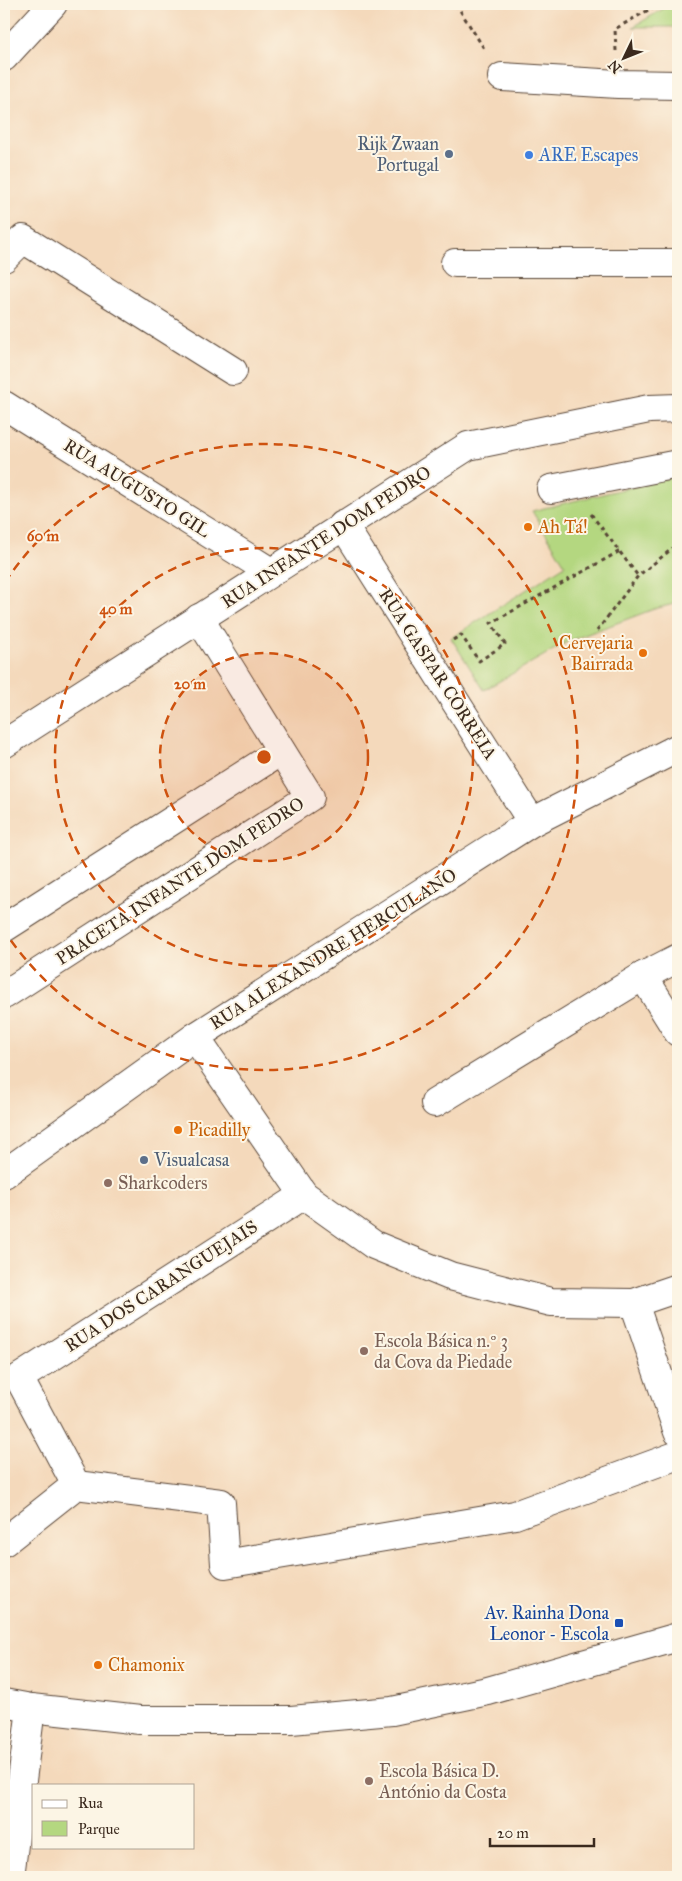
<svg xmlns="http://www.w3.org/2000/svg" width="682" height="1881" viewBox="0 0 682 1881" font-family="'IM FELL Great Primer',serif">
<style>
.green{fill:#b4d780;stroke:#78804f}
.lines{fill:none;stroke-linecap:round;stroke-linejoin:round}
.minor-casing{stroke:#574436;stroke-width:30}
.major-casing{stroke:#574436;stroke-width:30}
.path{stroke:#574436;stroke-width:3;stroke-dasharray:4 4;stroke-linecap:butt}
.minor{stroke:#fff;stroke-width:28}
.major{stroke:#fff;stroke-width:28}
.ring{fill:none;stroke:#ce520f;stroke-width:2.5;stroke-dasharray:9 6}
.service-dot{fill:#5c6f8a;stroke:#fcf5e5;stroke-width:2}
.shop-dot{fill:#3f7fe0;stroke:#fcf5e5;stroke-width:2}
.food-dot{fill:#e8710a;stroke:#fcf5e5;stroke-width:2}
.education-dot{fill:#8d6e63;stroke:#fcf5e5;stroke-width:2}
.transit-dot{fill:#1a4fb4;stroke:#fcf5e5;stroke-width:2}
.labels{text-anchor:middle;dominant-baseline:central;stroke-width:4;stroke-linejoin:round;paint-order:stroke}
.service-label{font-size:18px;fill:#4e5e75;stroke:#fcf5e5;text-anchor:end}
.shop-label{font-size:18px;fill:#366cbe;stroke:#fcf5e5;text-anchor:start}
.street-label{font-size:18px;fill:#3b2a1e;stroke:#fcf5e5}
.food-label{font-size:18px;fill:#c56008;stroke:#fcf5e5;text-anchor:start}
.education-label{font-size:18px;fill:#785e54;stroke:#fcf5e5;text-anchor:start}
.transit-label{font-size:18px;fill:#164399;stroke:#fcf5e5;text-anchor:end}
.centre{fill:#ce520f;stroke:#fcf5e5;stroke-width:2.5}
.ring-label{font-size:15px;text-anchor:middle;font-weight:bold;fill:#ce520f;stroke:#fcf5e5;stroke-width:4;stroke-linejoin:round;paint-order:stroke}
</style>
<rect width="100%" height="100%" fill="#fcf5e5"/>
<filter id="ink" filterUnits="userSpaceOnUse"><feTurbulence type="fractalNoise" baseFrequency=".02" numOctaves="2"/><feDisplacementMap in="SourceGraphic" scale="10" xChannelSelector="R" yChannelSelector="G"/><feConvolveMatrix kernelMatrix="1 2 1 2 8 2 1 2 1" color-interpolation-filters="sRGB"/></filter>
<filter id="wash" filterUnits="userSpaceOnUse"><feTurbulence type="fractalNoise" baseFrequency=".0096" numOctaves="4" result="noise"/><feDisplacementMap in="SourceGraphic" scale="20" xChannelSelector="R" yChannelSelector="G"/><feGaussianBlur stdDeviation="1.12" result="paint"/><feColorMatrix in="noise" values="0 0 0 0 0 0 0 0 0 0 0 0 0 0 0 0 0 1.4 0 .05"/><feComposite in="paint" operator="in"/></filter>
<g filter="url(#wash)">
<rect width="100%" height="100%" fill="#f4d9bb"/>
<!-- green -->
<g class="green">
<path d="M671 4H678V27H633Z"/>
<path d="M678 476V603L654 609 569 641 484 690 451 638 565 565 532 511Z"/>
</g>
</g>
<g filter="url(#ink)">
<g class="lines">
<!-- minor casing -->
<g class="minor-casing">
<g id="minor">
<path d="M4 57 53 4"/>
<path d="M502 77 618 84 678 85"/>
<path d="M4 258 23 239 233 371"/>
<path d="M455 263H678"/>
<path d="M4 405 271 572"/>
<path d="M551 489 678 464"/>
<path d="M343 525 532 822"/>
<path d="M4 744 468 446 649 409 678 408"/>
<path d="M4 928 281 751"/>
<path d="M678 958 643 976 678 1032"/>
<path d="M4 995 310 797 199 618"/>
<path d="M195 1037 304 1195 374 1245 450 1276 551 1302 634 1303 678 1288"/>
<path d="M435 1103 643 976"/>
<path d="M4 1174 195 1037 532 822 678 748"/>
<path d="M634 1303 678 1432"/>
<path d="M76 1485 221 1503 225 1564 515 1515 678 1455"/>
<path d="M4 1542 76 1485 19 1378 304 1195"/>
<path d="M10 1877 31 1708"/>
</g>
</g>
<!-- major casing -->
<g class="major-casing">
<path id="major" d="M4 1703 31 1708 140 1720H291L392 1711 488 1691 678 1637"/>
</g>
<!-- path -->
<g class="path">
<path d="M456 4 485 50"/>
<path d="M616 51 615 29 659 4"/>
<path d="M591 514 638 576"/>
<path d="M597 631 638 576 678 544"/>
<path d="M453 640 461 635 479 661 505 644 491 623 620 551"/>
</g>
<!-- minor -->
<use href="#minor" class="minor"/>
<!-- major -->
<use href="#major" class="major"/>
</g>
</g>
<!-- distance rings -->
<circle cx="264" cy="757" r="104" fill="#ce520f" fill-opacity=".12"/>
<g class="ring">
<circle cx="264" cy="757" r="104"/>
<circle cx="264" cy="757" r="209"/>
<path d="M5 582A313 313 0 1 1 5 932"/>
</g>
<!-- markers -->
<g class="service-dot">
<circle cx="449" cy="154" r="5"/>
<circle cx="144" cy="1160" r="5"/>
</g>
<circle class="shop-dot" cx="529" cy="155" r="5"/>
<g class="food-dot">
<circle cx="528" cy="527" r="5"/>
<circle cx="643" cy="653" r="5"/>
<circle cx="178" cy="1130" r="5"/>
<circle cx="98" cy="1665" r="5"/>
</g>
<g class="education-dot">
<circle cx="108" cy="1183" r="5"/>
<circle cx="364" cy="1351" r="5"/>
<circle cx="369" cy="1781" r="5"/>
</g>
<rect class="transit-dot" x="614" y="1618" width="10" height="10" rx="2.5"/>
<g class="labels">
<!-- service labels -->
<g class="service-label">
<text x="439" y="144">Rijk Zwaan<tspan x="439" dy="21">Portugal</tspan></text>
<text x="154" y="1160" text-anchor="start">Visualcasa</text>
</g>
<!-- shop labels -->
<g class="shop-label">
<text x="539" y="155">ARE Escapes</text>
</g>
<!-- street labels -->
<g class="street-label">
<text transform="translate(137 488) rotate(32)">RUA AUGUSTO GIL</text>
<text transform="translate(326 537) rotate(-33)">RUA INFANTE DOM PEDRO</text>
<text transform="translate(438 674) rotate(57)">RUA GASPAR CORREIA</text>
<text transform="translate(180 881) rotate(-33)">PRACETA INFANTE DOM PEDRO</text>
<text transform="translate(333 949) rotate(-32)">RUA ALEXANDRE HERCULANO</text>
<text transform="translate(161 1286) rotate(-33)">RUA DOS CARANGUEJAIS</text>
</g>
<!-- food labels -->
<g class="food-label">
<text x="538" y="527">Ah Tá!</text>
<text x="633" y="643" text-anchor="end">Cervejaria<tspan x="633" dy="21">Bairrada</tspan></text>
<text x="188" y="1130">Picadilly</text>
<text x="108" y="1665">Chamonix</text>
</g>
<!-- education labels -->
<g class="education-label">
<text x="118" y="1183">Sharkcoders</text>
<text x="374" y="1341">Escola Básica n.º 3<tspan x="374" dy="21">da Cova da Piedade</tspan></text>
<text x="379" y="1771">Escola Básica D.<tspan x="379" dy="21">António da Costa</tspan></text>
</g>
<!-- transit labels -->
<g class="transit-label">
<text x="609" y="1613">Av. Rainha Dona<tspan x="609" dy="21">Leonor - Escola</tspan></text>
</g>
</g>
<circle cx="264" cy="757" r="8" class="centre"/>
<g class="ring-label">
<text x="43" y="541">60 m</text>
<text x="116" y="614">40 m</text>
<text x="190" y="689">20 m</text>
</g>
<!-- margin -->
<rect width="682" height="1881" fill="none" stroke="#fcf5e5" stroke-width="20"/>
<!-- legend -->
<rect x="32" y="1784" width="162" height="65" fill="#fcf5e5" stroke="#afa495"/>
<rect x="42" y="1800" width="25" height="8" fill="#ffffff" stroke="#afa495"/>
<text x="78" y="1808" font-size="15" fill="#3b2a1e">Rua</text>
<rect x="42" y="1821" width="25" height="15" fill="#b4d780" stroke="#afa495"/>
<text x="78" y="1834" font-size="15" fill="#3b2a1e">Parque</text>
<!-- north arrow -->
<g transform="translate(624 58) rotate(227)" stroke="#fcf5e5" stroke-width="4" paint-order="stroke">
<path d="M0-4L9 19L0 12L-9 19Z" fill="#3b2a1e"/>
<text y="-8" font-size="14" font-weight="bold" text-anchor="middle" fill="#3b2a1e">N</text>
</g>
<!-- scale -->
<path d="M490 1838v8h104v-8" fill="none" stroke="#3b2a1e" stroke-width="2.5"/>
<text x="497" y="1838" font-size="15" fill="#3b2a1e" stroke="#fcf5e5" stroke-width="4" paint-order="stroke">20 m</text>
</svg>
